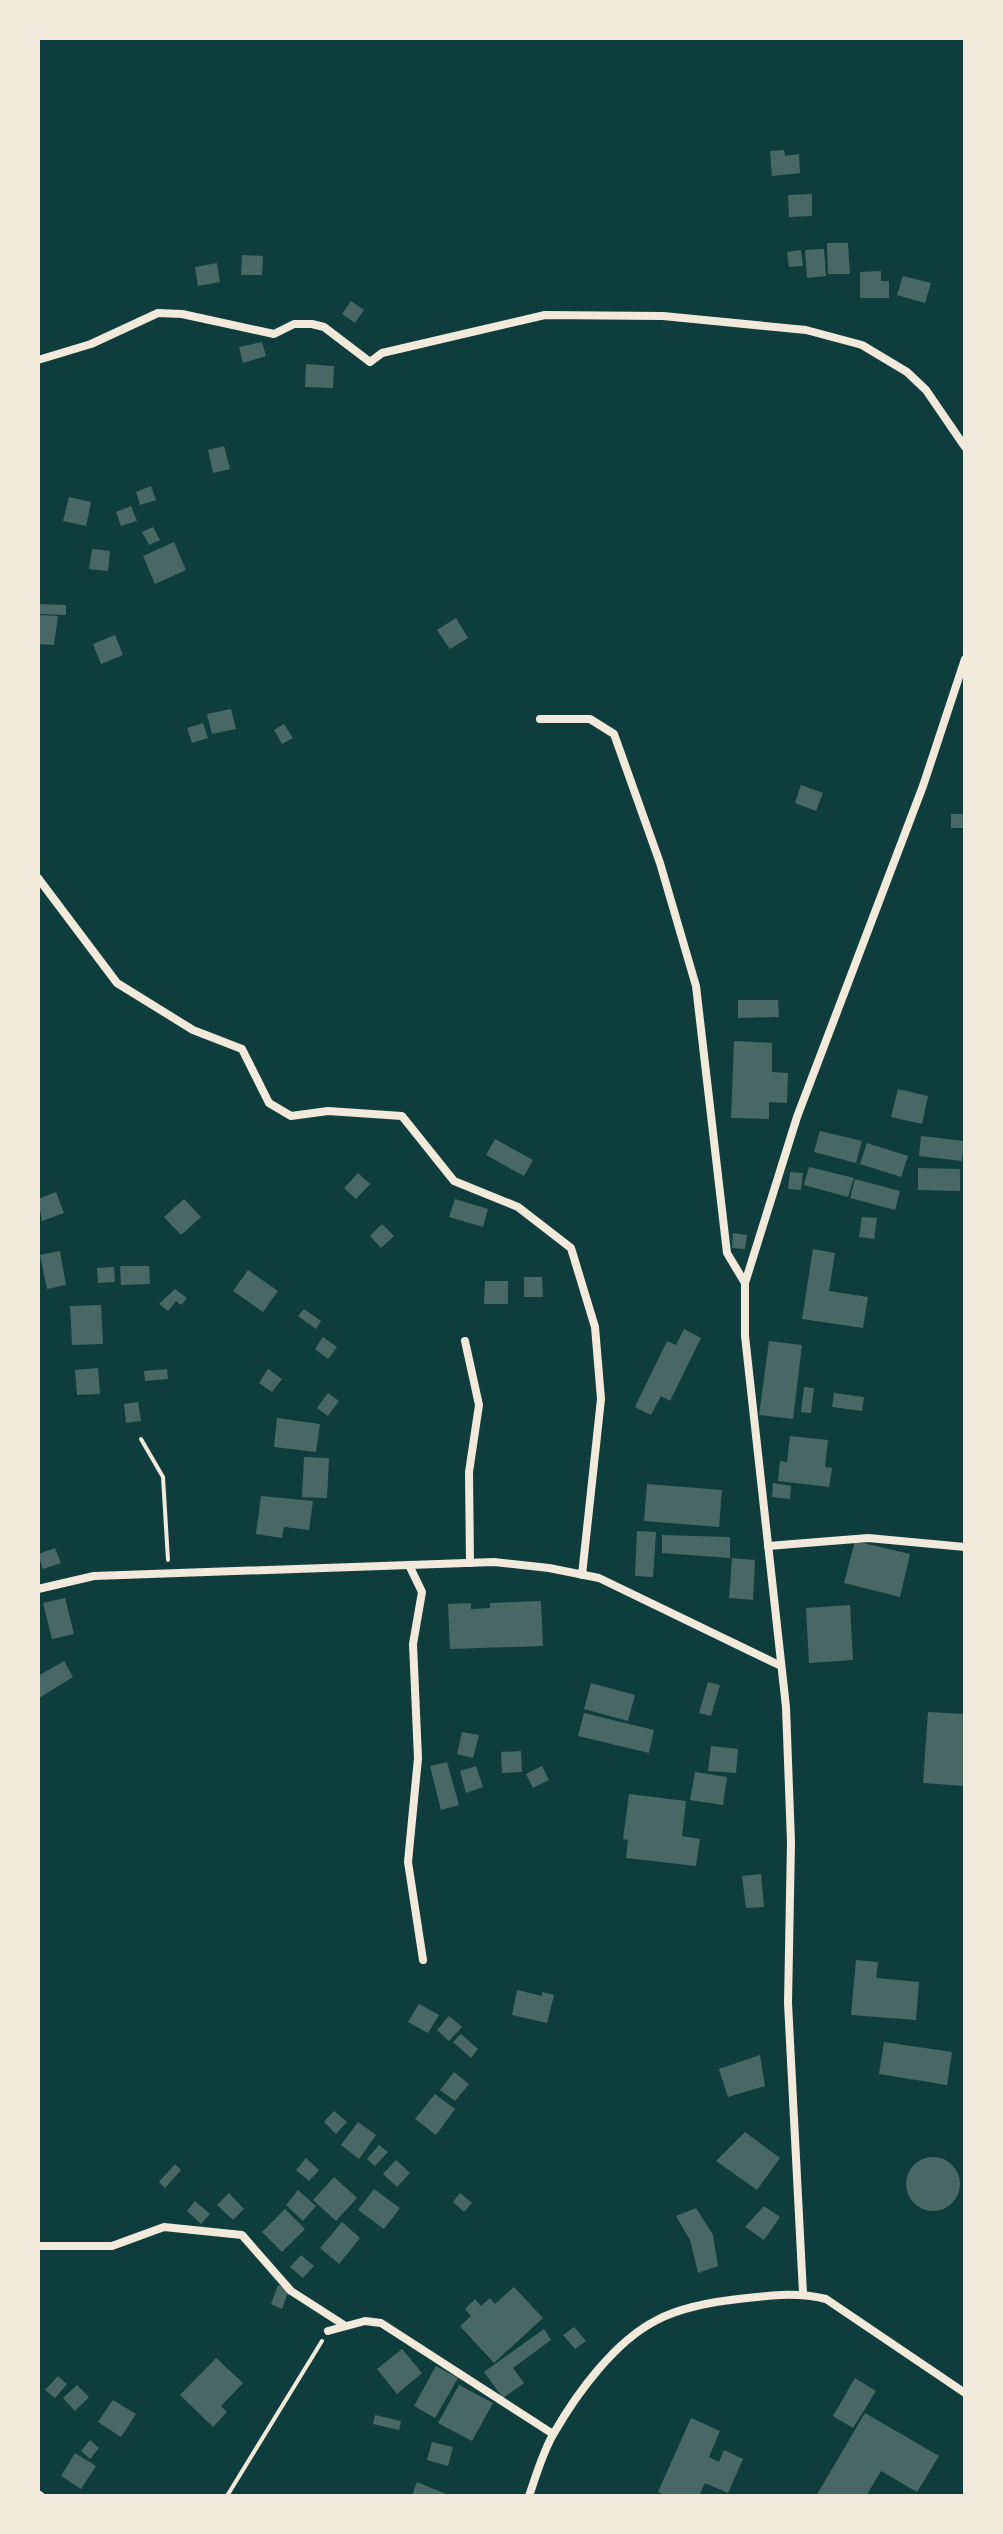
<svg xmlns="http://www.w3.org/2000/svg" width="1003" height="2534" viewBox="0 0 1003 2534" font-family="'Archivo Narrow',sans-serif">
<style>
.building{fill:#486865}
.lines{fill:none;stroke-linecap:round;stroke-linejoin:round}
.path{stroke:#f1e9da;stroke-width:4}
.minor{stroke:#f1e9da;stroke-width:8}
</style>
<rect width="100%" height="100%" fill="#0f3d3e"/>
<!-- building -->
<g class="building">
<path d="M784 150 785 156 799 154 800 173 772 176 770 151Z"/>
<path d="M812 194V216L789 217 788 195Z"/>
<path d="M827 243H848L850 274H828Z"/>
<path d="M824 249 826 276 807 278 805 250Z"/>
<path d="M801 250 803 266 789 267 787 252Z"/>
<path d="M242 255 263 256 262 275H241Z"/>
<path d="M217 263 220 282 198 286 195 267Z"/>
<path d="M881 271V281H889V298H860V272Z"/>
<path d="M903 276 931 283 925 303 897 295Z"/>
<path d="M351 301 364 310 355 323 342 314Z"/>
<path d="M262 342 266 356 243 363 239 347Z"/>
<path d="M306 364 334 366 333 388 305 387Z"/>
<path d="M224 446 230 469 213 473 208 450Z"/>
<path d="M151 486 156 500 140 505 136 492Z"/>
<path d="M69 497 91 502 86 526 63 521Z"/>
<path d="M131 506 137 521 121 526 116 512Z"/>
<path d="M153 527 160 540 149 545 142 532Z"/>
<path d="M174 542 186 570 155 584 143 556Z"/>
<path d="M92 549 110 551 108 571 89 569Z"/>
<path d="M38 604 66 605V615L38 614Z"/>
<path d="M38 615 58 616 54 645 38 644Z"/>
<path d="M456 618 468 638 450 649 437 630Z"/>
<path d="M115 635 123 655 101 664 93 644Z"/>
<path d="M231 709 236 729 212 734 207 714Z"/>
<path d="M203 723 208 738 192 743 187 728Z"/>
<path d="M284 724 293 738 282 744 274 730Z"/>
<path d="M801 785 823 793 816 811 795 803Z"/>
<rect x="951" y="814" width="14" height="14"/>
<path d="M738 1000H778L779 1017 738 1018Z"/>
<path d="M734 1041 772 1043V1072L788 1073 787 1103 769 1102V1119L731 1118Z"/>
<path d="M898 1089 928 1096 922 1124 891 1117Z"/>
<path d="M820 1131 862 1141 856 1163 814 1152Z"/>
<path d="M921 1136 964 1141 962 1161 919 1156Z"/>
<path d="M495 1139 533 1160 524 1176 486 1155Z"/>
<path d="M867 1143 908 1156 901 1177 860 1164Z"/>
<path d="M809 1167 854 1178 848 1197 804 1185Z"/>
<path d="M918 1168 960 1169V1191L918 1190Z"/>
<path d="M790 1172 803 1173 801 1190 788 1189Z"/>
<path d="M358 1173 370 1184 356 1199 344 1188Z"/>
<path d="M855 1179 900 1191 895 1210 850 1198Z"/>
<path d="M56 1192 64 1213 42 1221 38 1199Z"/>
<path d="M184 1199 201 1217 181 1235 164 1217Z"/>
<path d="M455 1199 488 1209 483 1227 449 1217Z"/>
<path d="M862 1217 877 1218 874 1239 859 1237Z"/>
<path d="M382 1224 394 1236 381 1248 370 1236Z"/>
<path d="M733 1233 747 1235 745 1249 732 1248Z"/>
<path d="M813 1249 835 1253 829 1291 868 1297 863 1328 802 1319Z"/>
<path d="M60 1251 66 1285 47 1289 40 1255Z"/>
<path d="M120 1266H149L150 1284 121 1285Z"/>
<path d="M114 1267 115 1282 98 1283 97 1268Z"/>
<path d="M248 1270 278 1291 263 1312 233 1291Z"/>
<path d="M524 1277H542L543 1297H524Z"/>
<path d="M485 1281H508V1304H484Z"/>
<path d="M175 1289 187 1298 181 1305 176 1301 168 1311 159 1304Z"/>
<path d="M101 1305 103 1344 72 1345 70 1306Z"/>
<path d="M304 1309 321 1321 316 1329 298 1316Z"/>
<path d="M684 1329 701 1338 670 1401 661 1396 651 1415 635 1407 667 1341 676 1345Z"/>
<path d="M323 1337 337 1347 328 1359 315 1349Z"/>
<path d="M769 1341 802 1345 793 1419 759 1415Z"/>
<path d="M98 1368 100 1394 77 1395 75 1370Z"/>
<path d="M167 1369 168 1379 145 1381 144 1371Z"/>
<path d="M268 1369 282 1379 272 1392 259 1383Z"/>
<path d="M804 1387 814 1388 811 1413 801 1412Z"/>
<path d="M328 1393 339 1401 328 1416 317 1408Z"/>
<path d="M834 1393 864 1397 862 1411 832 1407Z"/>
<path d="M138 1402 141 1421 126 1423 124 1404Z"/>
<path d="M277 1418 320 1424 316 1452 274 1447Z"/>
<path d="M790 1436 828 1440 825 1467 832 1468 829 1487 778 1481 780 1461 787 1462Z"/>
<path d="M304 1457 329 1458 327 1498 302 1497Z"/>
<path d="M773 1483 791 1486 790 1499 772 1497Z"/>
<path d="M647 1484 722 1490 719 1527 644 1521Z"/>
<path d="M261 1496 313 1501 309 1530 284 1527 282 1538 256 1534Z"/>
<path d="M637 1531 656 1532 653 1577 635 1576Z"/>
<path d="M662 1535 730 1537V1558L662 1553Z"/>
<path d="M855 1541 910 1554 900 1597 844 1583Z"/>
<path d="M55 1548 61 1563 43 1569 38 1554Z"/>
<path d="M732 1558 755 1560 753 1600 729 1598Z"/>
<path d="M65 1598 74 1634 52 1639 43 1603Z"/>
<path d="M541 1601 543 1646 450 1649 448 1604 471 1603V1609L490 1608V1603Z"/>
<path d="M850 1605 853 1660 809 1663 806 1608Z"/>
<path d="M64 1661 73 1677 39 1698 38 1676Z"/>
<path d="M708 1682 720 1685 711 1716 699 1713Z"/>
<path d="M591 1683 635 1695 628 1721 584 1709Z"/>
<path d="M928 1712 965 1714V1786L923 1783Z"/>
<path d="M584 1713 654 1730 649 1753 578 1736Z"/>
<path d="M462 1732 479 1735 473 1758 457 1754Z"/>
<path d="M711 1746 738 1749 736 1773 708 1771Z"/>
<path d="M521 1751 522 1772 502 1773 501 1752Z"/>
<path d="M447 1762 459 1805 441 1810 430 1766Z"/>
<path d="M476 1766 483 1787 466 1793 460 1771Z"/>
<path d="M542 1766 549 1780 533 1788 526 1774Z"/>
<path d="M695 1772 727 1777 723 1805 690 1800Z"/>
<path d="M629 1794 686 1801 682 1836 700 1839 696 1866 626 1858 628 1840 623 1839Z"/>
<path d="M761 1874 764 1907 746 1908 742 1876Z"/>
<path d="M856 1960 878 1962 876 1978 919 1982 916 2020 851 2015Z"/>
<path d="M517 1990 542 1996V1992L554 1995 547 2023 512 2015Z"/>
<path d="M419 2004 439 2015 428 2033 408 2022Z"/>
<path d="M449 2016 462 2027 449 2041 437 2030Z"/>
<path d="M461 2034 478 2049 471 2058 453 2042Z"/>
<path d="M884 2042 952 2052 947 2085 879 2074Z"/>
<path d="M760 2055 765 2086 728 2097 719 2069Z"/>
<path d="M454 2072 469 2084 455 2101 440 2090Z"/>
<path d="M435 2094 455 2109 436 2135 415 2119Z"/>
<path d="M334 2111 347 2122 336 2134 324 2122Z"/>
<path d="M358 2122 376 2135 359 2159 341 2145Z"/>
<path d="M745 2132 780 2158 757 2190 716 2161Z"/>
<path d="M379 2145 388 2152 375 2166 367 2159Z"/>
<circle cx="933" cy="2184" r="27"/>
<path d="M306 2158 319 2170 309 2181 296 2170Z"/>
<path d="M396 2160 410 2173 397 2187 383 2174Z"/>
<path d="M175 2164 181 2170 165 2188 159 2182Z"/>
<path d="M334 2177 357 2198 336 2221 313 2200Z"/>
<path d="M374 2189 400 2208 384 2229 358 2210Z"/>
<path d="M298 2190 316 2206 303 2221 286 2205Z"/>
<path d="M229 2193 244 2209 233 2220 217 2205Z"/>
<path d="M460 2193 472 2203 464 2212 453 2202Z"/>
<path d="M195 2201 210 2214 201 2224 187 2211Z"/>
<path d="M764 2206 780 2217 764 2240 745 2227Z"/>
<path d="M696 2208 713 2235 718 2266 698 2273 690 2240 676 2216Z"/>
<path d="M285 2209 305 2229 282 2252 262 2232Z"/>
<path d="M342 2222 360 2238 339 2264 320 2248Z"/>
<path d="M301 2255 314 2266 303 2278 290 2267Z"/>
<path d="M278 2285 289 2289 282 2309 271 2304Z"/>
<path d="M514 2287 543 2318 494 2363 460 2326 471 2316 465 2309 475 2299 481 2306 490 2298 495 2304Z"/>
<path d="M574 2327 586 2341 575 2349 563 2335Z"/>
<path d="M544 2329 551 2340 513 2368 524 2383 503 2398 484 2372Z"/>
<path d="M402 2349 422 2373 397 2394 377 2369Z"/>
<path d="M216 2358 243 2383 221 2406 227 2412 213 2427 180 2395Z"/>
<path d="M436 2366 458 2378 435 2418 414 2406Z"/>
<path d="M58 2376 67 2384 55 2398 45 2390Z"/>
<path d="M855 2378 876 2391 853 2428 833 2416Z"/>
<path d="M77 2385 89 2397 75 2411 63 2398Z"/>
<path d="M459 2385 493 2403 472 2441 438 2423Z"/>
<path d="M113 2400 136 2414 121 2437 98 2422Z"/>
<path d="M865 2413 939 2456 917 2492 881 2471 866 2496H816Z"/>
<path d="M375 2415 401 2421 399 2430 373 2424Z"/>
<path d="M691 2418 720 2431 709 2457 719 2462 724 2450 743 2459 728 2493 705 2483 699 2496H667L658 2492Z"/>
<path d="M90 2440 99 2448 90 2459 81 2451Z"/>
<path d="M432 2442 453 2447 448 2466 427 2460Z"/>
<path d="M75 2453 96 2466 81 2489 61 2476Z"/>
<path d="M417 2482 451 2496H412Z"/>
</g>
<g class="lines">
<!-- path -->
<g class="path">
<path d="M141 1439 163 1477 168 1560"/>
<path d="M227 2496 322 2341"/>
</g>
<!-- minor -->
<g class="minor">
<path d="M38 360 91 344 158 313 182 314 274 334 294 324H312L324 327 370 362 382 353 545 315 663 316 806 330 862 345 907 372 926 390 965 447"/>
<path d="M540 719H590L614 734 660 863 696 986 727 1253 745 1283"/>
<path d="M38 878 117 983 193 1030 242 1049 269 1103 291 1116 328 1111 402 1116 454 1181 518 1207 571 1248 595 1327 601 1399 582 1575"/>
<path d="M465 1341 479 1405 469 1472 470 1563"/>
<path d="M768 1546 868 1538 965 1547"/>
<path d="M409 1565 422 1592 413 1644 418 1758 408 1862 423 1960"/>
<path d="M38 1589 94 1576 494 1562 549 1568 599 1578 779 1665"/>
<path d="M38 2246H112L164 2227 242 2235 291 2291 344 2325"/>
<path d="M803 2293 788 2003 791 1842 786 1707 745 1336V1283L797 1117 923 786 965 659"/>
<path d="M328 2331 365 2321 381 2323 553 2434"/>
<path d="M38 2494 41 2496"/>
<path d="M529 2496C536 2476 543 2451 554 2433 577 2393 615 2341 657 2320 683 2306 717 2301 747 2298 774 2295 798 2292 826 2299L965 2393"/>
</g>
</g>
<!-- border -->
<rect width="1003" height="2534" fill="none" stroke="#f1e9da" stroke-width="80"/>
</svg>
